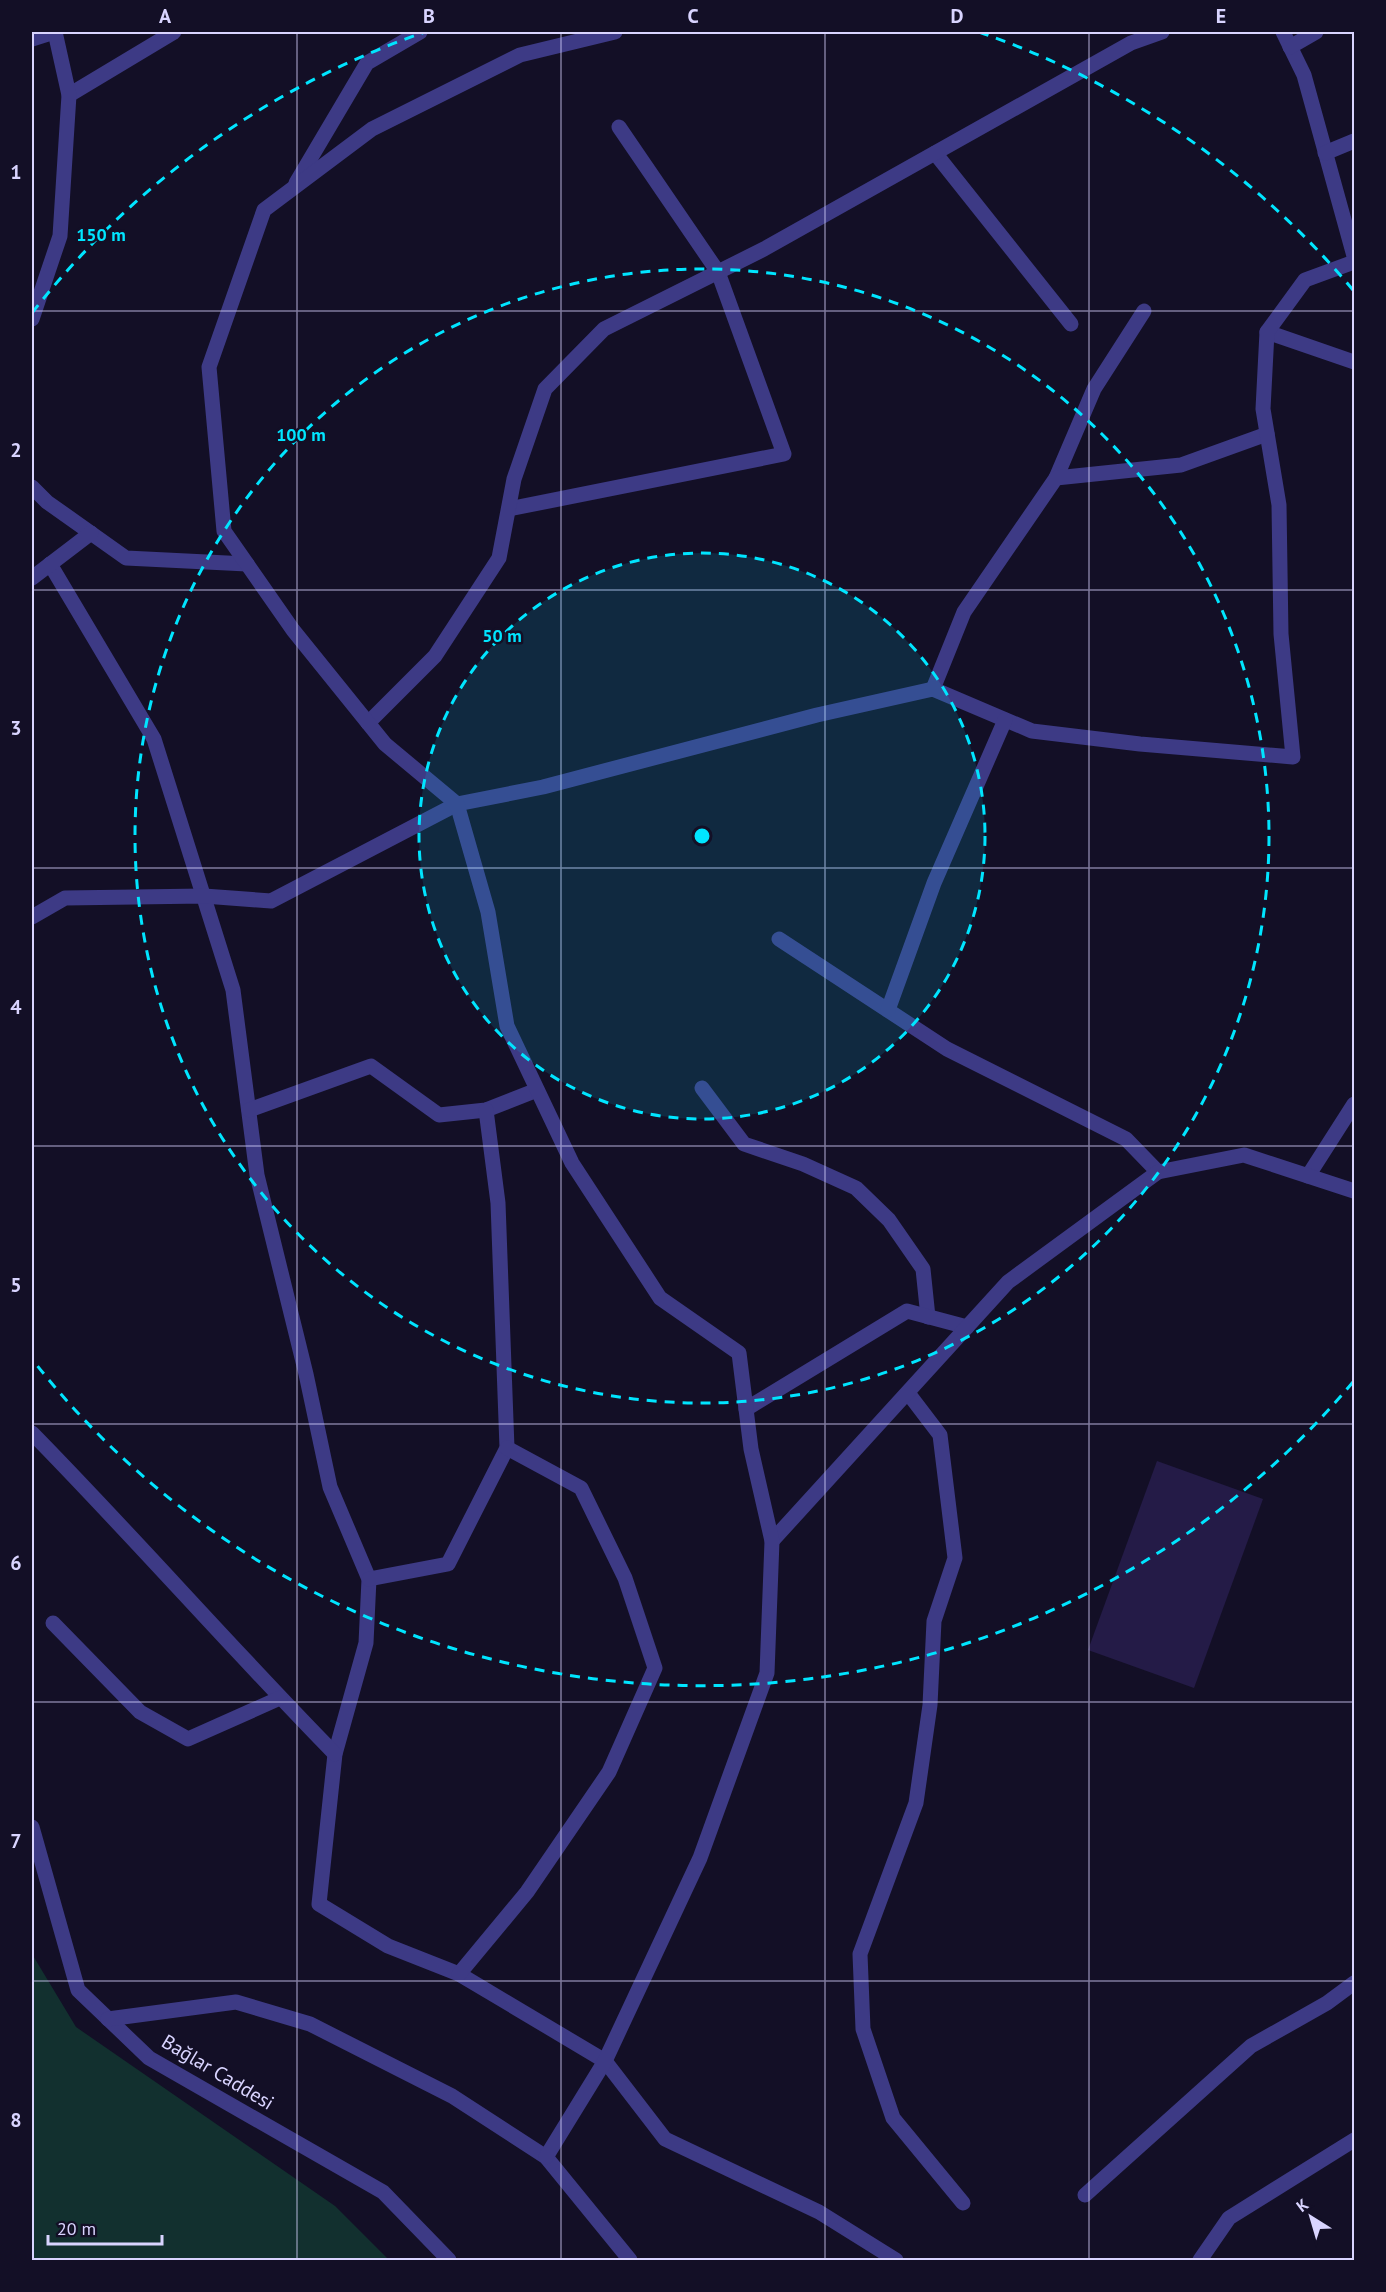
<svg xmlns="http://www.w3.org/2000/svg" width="1386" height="2292" viewBox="0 0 1386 2292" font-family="'PT Sans',sans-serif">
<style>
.green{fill:#12302f}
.building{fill:#241b47}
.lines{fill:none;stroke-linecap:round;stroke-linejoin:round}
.street{stroke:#3d3a85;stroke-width:15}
.grid{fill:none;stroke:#d9d4ff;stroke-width:1.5;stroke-opacity:0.55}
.ring{fill:none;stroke:#00e5ff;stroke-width:3;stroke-dasharray:10 8}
.labels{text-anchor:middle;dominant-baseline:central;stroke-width:5;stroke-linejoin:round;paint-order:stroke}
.street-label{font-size:20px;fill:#d9d4ff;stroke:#130f26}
.centre{fill:#00e5ff;stroke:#130f26;stroke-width:3}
.ring-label{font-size:18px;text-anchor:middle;font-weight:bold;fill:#00e5ff;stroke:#130f26;stroke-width:5;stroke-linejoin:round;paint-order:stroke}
.neatline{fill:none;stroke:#d9d4ff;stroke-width:2}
.grid-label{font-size:20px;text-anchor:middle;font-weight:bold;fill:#d9d4ff}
</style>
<rect width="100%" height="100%" fill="#130f26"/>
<!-- green -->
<path class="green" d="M32 1954 76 2027 335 2206 389 2260H32Z"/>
<!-- building -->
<path class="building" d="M1157 1461 1263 1499 1194 1688 1088 1650Z"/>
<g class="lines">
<!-- street -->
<g class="street">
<path d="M1283 32 1304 75 1354 256"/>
<path d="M32 39 54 32"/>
<path d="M1290 47 1316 32"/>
<path d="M69 95 174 32"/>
<path d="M935 153 1071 324"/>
<path d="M1325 153 1354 141"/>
<path d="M296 183 367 63 420 32"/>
<path d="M32 319 60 236 69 95 55 32"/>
<path d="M1267 332 1354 362"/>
<path d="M1056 478 1094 389 1144 311"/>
<path d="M32 487 47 502 126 558 247 564"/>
<path d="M509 509 784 454 718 272 619 127"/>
<path d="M50 564 154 739 233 990 257 1175 306 1374 330 1487 369 1579 366 1643 335 1754 319 1904 388 1946 459 1974 605 2061 665 2139 819 2212 896 2260"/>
<path d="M32 578 91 533"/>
<path d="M933 689 964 612 1056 478 1181 465 1267 434"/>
<path d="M368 723 435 656 499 558 514 479 545 389 604 329 764 249 1131 43 1162 32"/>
<path d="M32 917 65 898 204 896 271 901 457 804 543 787 817 715 933 689 1032 731 1140 744 1293 757 1281 634 1279 505 1263 409 1267 332 1305 280 1354 262"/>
<path d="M779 939 947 1049 1126 1139 1158 1172"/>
<path d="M888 1010 934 883 1005 720"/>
<path d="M702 1088 744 1144 803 1164 856 1188 889 1220 923 1269 928 1317"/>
<path d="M249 1110 371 1066 439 1115 486 1110 537 1090"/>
<path d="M1308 1176 1354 1104"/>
<path d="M908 1393 940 1435 955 1558 934 1621 930 1705 916 1803 860 1954 863 2029 893 2118 963 2203"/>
<path d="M746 1409 907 1311 967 1327"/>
<path d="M32 1433C135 1538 232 1649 335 1754"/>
<path d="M772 1541 1008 1282 1158 1172 1244 1155 1354 1191"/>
<path d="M369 1579 448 1564 507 1448 498 1203 486 1110"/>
<path d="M53 1623 140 1712 188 1739 280 1698"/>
<path d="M32 1827 78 1990 149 2058 383 2192 449 2260"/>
<path d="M459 1974 527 1892 609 1772 655 1668 625 1578 581 1488 507 1448"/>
<path d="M108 2019 236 2002 310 2024 452 2096 546 2157 630 2260"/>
<path d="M546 2157 605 2061 700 1858 767 1673 772 1541 751 1449 739 1353 660 1298 572 1163 507 1026 488 912 457 804 385 744 293 630 224 531 209 367 264 210 372 129 520 55 615 32"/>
<path d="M1085 2195 1251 2046 1327 2003 1354 1983"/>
<path d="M1200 2260 1229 2218 1354 2140"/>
</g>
</g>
<!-- grid -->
<path class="grid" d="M297 32V2260M561 32V2260M825 32V2260M1089 32V2260M32 311H1354M32 590H1354M32 868H1354M32 1146H1354M32 1424H1354M32 1702H1354M32 1981H1354"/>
<!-- distance rings -->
<circle cx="702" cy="836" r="283" fill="#00e5ff" fill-opacity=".12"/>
<g class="ring">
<circle cx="702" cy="836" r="283"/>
<circle cx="702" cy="836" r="567"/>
<path d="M1353 1382A850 850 0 0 1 32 1359M32 313A850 850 0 0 1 425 32M979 32A850 850 0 0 1 1353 290"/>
</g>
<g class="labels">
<!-- street labels -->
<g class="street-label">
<text transform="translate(218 2072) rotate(31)">Bağlar Caddesi</text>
</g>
</g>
<circle cx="702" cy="836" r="9" class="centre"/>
<g class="ring-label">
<text x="101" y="241">150 m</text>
<text x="301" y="441">100 m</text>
<text x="502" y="642">50 m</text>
</g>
<!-- border -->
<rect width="1386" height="2292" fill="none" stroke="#130f26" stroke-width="66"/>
<!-- north arrow -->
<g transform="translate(1311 2217) rotate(323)" stroke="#130f26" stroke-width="4.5" paint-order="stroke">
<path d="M0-4.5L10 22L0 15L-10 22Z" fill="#d9d4ff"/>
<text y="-9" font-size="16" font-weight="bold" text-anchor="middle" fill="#d9d4ff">K</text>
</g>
<!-- scale -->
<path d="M48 2235v9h114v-9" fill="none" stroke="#d9d4ff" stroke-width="3"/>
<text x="57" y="2235" font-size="18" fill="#d9d4ff" stroke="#130f26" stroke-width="4.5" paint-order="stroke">20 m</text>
<rect x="33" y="33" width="1320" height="2226" class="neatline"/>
<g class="grid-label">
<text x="165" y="23">A</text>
<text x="429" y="23">B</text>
<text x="693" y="23">C</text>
<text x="957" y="23">D</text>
<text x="1221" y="23">E</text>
<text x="16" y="179">1</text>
<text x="16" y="457">2</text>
<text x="16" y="735">3</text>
<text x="16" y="1014">4</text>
<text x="16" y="1292">5</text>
<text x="16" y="1570">6</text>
<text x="16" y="1848">7</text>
<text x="16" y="2127">8</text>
</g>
</svg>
